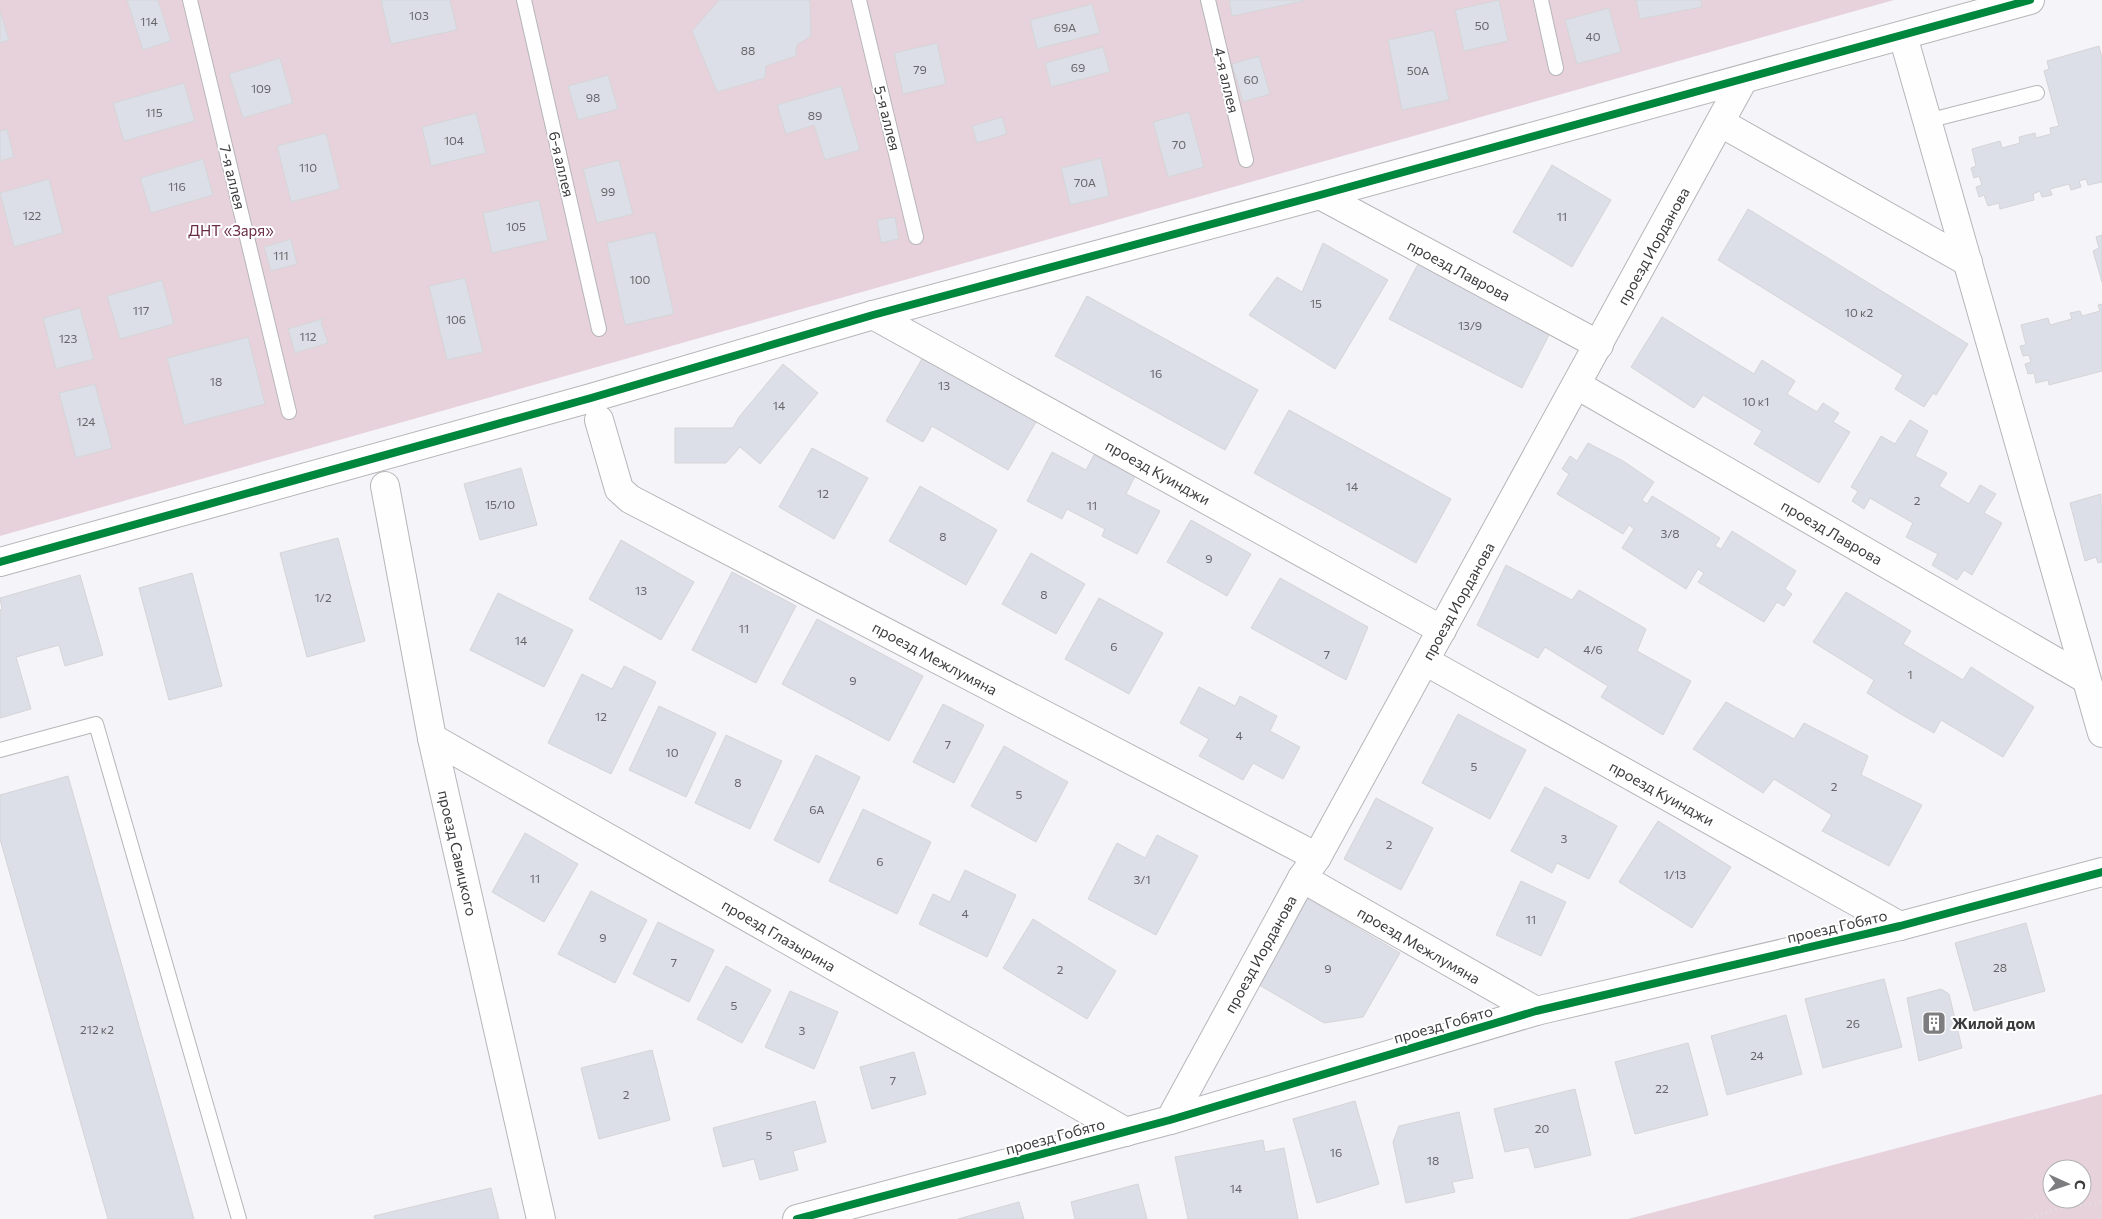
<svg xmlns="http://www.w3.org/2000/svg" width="2102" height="1219" viewBox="0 0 2102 1219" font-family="Commissioner,sans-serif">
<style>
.green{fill:#e7d2db;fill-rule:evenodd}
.building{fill:#dcdfe7;stroke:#d5d5d8}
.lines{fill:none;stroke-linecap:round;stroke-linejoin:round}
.service-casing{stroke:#b6b5b9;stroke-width:16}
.minor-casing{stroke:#b6b5b9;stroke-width:30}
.path{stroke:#e1e1e1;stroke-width:3;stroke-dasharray:1 4;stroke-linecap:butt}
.service{stroke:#fefefe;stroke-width:14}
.minor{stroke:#fefefe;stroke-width:28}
.cycleway-casing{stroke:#fff;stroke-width:11}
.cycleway{stroke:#00873e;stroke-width:8}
.labels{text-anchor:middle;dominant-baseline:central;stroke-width:4;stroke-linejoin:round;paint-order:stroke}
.number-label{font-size:12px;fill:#66666b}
.street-label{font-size:15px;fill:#3c3b3e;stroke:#fff}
.park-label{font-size:15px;fill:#692c45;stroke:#fff}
.poi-label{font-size:15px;font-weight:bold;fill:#3c3b3e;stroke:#fff;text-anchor:start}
</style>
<rect width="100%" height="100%" fill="#f5f5f9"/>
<!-- green -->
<g class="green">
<path d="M0 0H1894L0 536Z"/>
<path d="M2102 1094V1219H1628ZM2052 1169H2082V1199H2052Z"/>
</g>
<!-- building -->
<g class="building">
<path d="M127 0H158L171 41 143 50Z"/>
<path d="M381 0H450L457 30 391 44Z"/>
<path d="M719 0H808L810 1 811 36 797 45 796 56 766 66 765 78 717 92 692 31Z"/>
<path d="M1229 0H1304V1L1232 16Z"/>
<path d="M1499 0 1508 41 1464 51 1455 10Z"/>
<path d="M1636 0H1701L1702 7 1640 19Z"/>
<path d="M1092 4 1100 33 1037 49 1030 20Z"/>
<path d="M1609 8 1621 52 1577 64 1565 20Z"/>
<path d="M0 11 9 40 0 43Z"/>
<path d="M1434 30 1449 100 1402 110 1388 40Z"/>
<path d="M937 43 946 84 903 94 894 53Z"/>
<path d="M2099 46 2102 58V182L2088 185 2086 179 2079 181 2081 187 2071 190 2069 184 2050 189 2052 195 2042 197 2040 191 2033 194 2034 200 2000 209 1999 203 1988 206 1984 195 1979 197 1976 187 1982 185 1979 176 1974 178 1971 168 1976 166 1972 149 2000 141 2002 148 2020 143 2019 137 2035 133 2036 138 2051 134 2050 128 2059 126 2044 71 2049 69 2047 61Z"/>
<path d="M1103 47 1110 72 1051 87 1045 63Z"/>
<path d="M1259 56 1270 94 1243 102 1232 64Z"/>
<path d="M280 58 293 103 243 118 229 74Z"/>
<path d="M608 75 618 109 578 120 568 86Z"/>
<path d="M184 83 195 121 124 141 113 103Z"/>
<path d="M841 86 860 150 825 160 814 125 786 134 777 105Z"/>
<path d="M1189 112 1204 167 1168 177 1153 122Z"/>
<path d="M476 113 486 153 431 166 422 127Z"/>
<path d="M1002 117 1007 134 977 143 972 126Z"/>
<path d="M7 129 14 157 0 161V131Z"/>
<path d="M326 133 340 189 291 202 277 146Z"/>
<path d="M1101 158 1109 196 1070 205 1061 168Z"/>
<path d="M203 159 213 195 151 213 140 178Z"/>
<path d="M619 160 633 214 597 223 583 169Z"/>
<path d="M1552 165 1611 200 1572 267 1513 232Z"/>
<path d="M49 179 63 233 14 247 0 193Z"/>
<path d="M539 200 548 240 492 253 483 213Z"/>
<path d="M1748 209 1968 344 1936 395 1933 393 1924 407 1895 389 1903 375 1718 260Z"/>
<path d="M895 217 899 239 881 243 877 220Z"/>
<path d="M655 232 674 314 625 325 607 243Z"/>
<path d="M2102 235V282L2093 251 2099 248 2096 237Z"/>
<path d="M291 239 297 264 271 271 264 247Z"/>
<path d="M1323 243 1388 280 1335 369 1249 315 1277 277 1302 292Z"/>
<path d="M1419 262 1551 331 1522 388 1389 319Z"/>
<path d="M465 278 483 352 447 360 429 286Z"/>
<path d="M162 280 174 324 120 339 107 296Z"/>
<path d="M1087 296 1258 390 1225 450 1055 356Z"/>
<path d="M2102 304V371L2049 385 2048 380 2036 383 2034 373 2028 374 2025 364 2031 362 2029 355 2023 356 2020 346 2026 345 2021 325 2048 318 2050 325 2072 319 2070 313 2080 311 2082 316 2100 311 2098 305Z"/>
<path d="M80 308 94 359 56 369 43 318Z"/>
<path d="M1662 317 1754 374 1762 360 1795 381 1787 394 1817 412 1823 403 1839 413 1833 422 1850 432 1819 483 1754 444 1762 431 1703 395 1694 408 1692 407 1631 367Z"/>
<path d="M325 318 321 322 328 343 295 353 288 329Z"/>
<path d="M248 337 265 404 184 425 167 358Z"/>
<path d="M926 352 1039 417 1008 470 932 426 923 442 886 421Z"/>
<path d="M783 364 818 393 760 464 740 447 726 463H675V428H733L739 417Z"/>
<path d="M95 384 112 448 76 458 59 393Z"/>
<path d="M1289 410 1451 499 1416 563 1254 473Z"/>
<path d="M1910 420 1928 431 1915 456 1947 473 1939 486 1969 504 1980 485 1996 494 1984 513 2002 523 1972 575 1964 570 1957 580 1932 565 1938 554 1906 537 1913 523 1870 498 1864 509 1852 501 1858 491 1851 487 1881 436 1895 444Z"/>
<path d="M1588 443 1623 461 1654 482 1642 500 1647 504 1652 496 1685 516 1720 538 1715 546 1721 549 1732 531 1796 571 1785 589 1792 594 1784 606 1777 602 1764 622 1698 582 1704 573 1698 569 1686 589 1622 548 1634 529 1629 525 1623 534 1557 494 1569 474 1562 469 1570 456 1577 461Z"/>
<path d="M812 448 868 478 834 539 779 507Z"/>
<path d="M1052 452 1086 470 1094 455 1135 476 1126 494 1160 511 1137 554 1102 536 1105 529 1067 509 1062 519 1027 501Z"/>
<path d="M521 468 537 525 480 540 464 484Z"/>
<path d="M920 486 997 530 966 585 889 541Z"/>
<path d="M2101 494 2102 562 2098 563 2096 557 2085 561 2070 503Z"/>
<path d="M1191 520 1251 554 1227 596 1167 562Z"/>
<path d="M338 538 365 641 307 657 280 553Z"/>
<path d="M621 540 694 582 661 640 589 599Z"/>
<path d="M1031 553 1085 584 1056 634 1002 604Z"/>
<path d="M1506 565 1572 600 1579 590 1646 629 1637 651 1691 681 1663 735 1601 697 1608 686 1545 647 1538 658 1477 625Z"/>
<path d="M732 572 796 606 756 683 692 650Z"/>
<path d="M192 573 222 686 169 700 139 588Z"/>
<path d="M80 575 103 655 65 666 59 645 16 657 31 709 0 718V610L2 609 0 598Z"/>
<path d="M1280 578 1368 627 1346 680 1251 628Z"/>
<path d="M1846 592 1911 631 1903 644 1963 680 1971 667 2034 707 2003 757 1941 720 1934 733 1899 713 1867 693 1874 680 1813 642Z"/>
<path d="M498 593 573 630 544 687 470 650Z"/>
<path d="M1099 598 1163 633 1129 694 1065 659Z"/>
<path d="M817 619 923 676 889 741 782 684Z"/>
<path d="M624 666 656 682 611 774 548 743 582 674 612 689Z"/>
<path d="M1199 687 1235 706 1240 696 1277 716 1270 731 1300 747 1283 779 1253 763 1243 780 1199 756 1209 739 1180 723Z"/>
<path d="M1726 702 1794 739 1804 723 1868 756 1861 775 1922 805 1889 866 1822 831 1832 815 1774 779 1763 793 1693 749Z"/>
<path d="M943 704 984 725 954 783 913 762Z"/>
<path d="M659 706 716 733 686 797 629 770Z"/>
<path d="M1458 714 1526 750 1490 819 1422 783Z"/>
<path d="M726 735 782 761 750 829 695 803Z"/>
<path d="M1004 746 1068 782 1036 842 971 806Z"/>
<path d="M816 755 860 777 819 863 774 840Z"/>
<path d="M68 776 194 1219H108L0 839V795Z"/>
<path d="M1545 787 1617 826 1589 879 1557 863 1552 873 1511 851Z"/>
<path d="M1376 798 1433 828 1401 890 1344 859Z"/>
<path d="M863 809 931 842 897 914 829 881Z"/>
<path d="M1658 821 1731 867 1692 928 1619 882Z"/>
<path d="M525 833 578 864 544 922 492 892Z"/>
<path d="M1157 835 1198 856 1156 935 1088 899 1117 843 1145 858Z"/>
<path d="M965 870 1016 895 987 957 919 924 933 894 950 902Z"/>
<path d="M1521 881 1566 902 1541 956 1496 935Z"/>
<path d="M591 891 647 920 615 983 558 954Z"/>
<path d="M1305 897 1400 953 1363 1017 1324 1023 1256 983Z"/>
<path d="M1033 919 1116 971 1087 1019 1003 968Z"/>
<path d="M658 922 714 950 689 1002 633 974Z"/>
<path d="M2026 923 2045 991 1974 1011 1955 943Z"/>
<path d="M726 966 771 990 742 1043 697 1019Z"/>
<path d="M1884 979 1902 1047 1823 1068 1805 999Z"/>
<path d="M1941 989 1949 994 1962 1048 1919 1061 1907 998Z"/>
<path d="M790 991 838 1012 814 1069 765 1047Z"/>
<path d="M1786 1015 1802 1074 1727 1095 1711 1036Z"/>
<path d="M1688 1043 1708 1115 1635 1134 1615 1062Z"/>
<path d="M652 1050 670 1120 599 1139 581 1068Z"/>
<path d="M914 1052 926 1094 872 1109 860 1067Z"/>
<path d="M1575 1089 1591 1155 1535 1168 1529 1147 1505 1152 1494 1109Z"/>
<path d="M815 1101 826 1142 793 1151 798 1170 760 1180 754 1159 723 1167 713 1128Z"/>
<path d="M1355 1101 1379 1184 1317 1203 1293 1119Z"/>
<path d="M1459 1112 1473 1178 1452 1182 1455 1192 1406 1203 1393 1142 1399 1126Z"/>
<path d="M1263 1140 1265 1152 1284 1148 1298 1219H1188L1175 1157Z"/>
<path d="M1138 1184 1147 1219H1075L1071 1202Z"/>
<path d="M491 1188 499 1219H375L374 1216Z"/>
<path d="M1019 1202 1024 1219H958Z"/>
</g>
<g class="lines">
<!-- service casing -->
<g class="service-casing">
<g id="service">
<path d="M190 0 289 412"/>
<path d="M524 0 599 329"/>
<path d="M859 0 916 237"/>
<path d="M1208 0 1246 160"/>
<path d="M1541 0 1556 68"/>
<path d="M1927 121 2037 93"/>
<path d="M0 750 96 724 239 1219"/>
</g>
</g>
<!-- minor casing -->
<g class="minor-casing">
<g id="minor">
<path d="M1903 36 2102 733"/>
<path d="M1721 123 1968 262"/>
<path d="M1320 195 1599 345"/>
<path d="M873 315 1442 630"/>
<path d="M1577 385 2086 679"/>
<path d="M599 420 619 489 630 499 1317 857"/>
<path d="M385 486 432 738 541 1219"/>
<path d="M0 562 591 398 873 315 1320 195 2030 0"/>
<path d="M1425 661 1900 926"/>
<path d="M432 738 1126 1132"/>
<path d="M1302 878 1536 1011"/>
<path d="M1170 1120 1302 878 1317 857 1743 80"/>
<path d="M797 1219 1170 1120 1536 1011 1900 926 2102 872"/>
</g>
</g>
<!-- path -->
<path class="path" d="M2027 1219 2057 1209 2102 1202"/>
<!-- service -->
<use href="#service" class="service"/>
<!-- minor -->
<use href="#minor" class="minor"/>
<!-- cycleway casing -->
<g class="cycleway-casing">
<g id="cycleway">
<path d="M0 562 591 398 873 315 1320 195 2030 0"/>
<path d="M797 1219 1170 1120 1536 1011 1900 926 2102 872"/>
</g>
</g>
<!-- cycleway -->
<use href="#cycleway" class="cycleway"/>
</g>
<!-- icons -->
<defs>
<g id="building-square" transform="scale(1.25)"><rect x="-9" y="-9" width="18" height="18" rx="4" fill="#7d7c7f" stroke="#fff"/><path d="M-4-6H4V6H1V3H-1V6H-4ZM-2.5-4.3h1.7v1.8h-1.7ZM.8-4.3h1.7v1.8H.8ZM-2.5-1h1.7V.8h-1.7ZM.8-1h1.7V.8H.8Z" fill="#fff"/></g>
</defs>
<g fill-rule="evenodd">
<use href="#building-square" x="1934" y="1023"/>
</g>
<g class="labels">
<!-- number labels -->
<g class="number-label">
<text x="419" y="15">103</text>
<text x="149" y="21">114</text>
<text x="1482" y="25">50</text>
<text x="1065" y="27">69А</text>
<text x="1593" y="36">40</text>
<text x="748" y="50">88</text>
<text x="1078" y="67">69</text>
<text x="920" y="69">79</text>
<text x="1418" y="70">50А</text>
<text x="1251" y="79">60</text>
<text x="261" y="88">109</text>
<text x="593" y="97">98</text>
<text x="154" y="112">115</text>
<text x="815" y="115">89</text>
<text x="454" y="140">104</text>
<text x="1179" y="144">70</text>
<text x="308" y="167">110</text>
<text x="1085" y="182">70А</text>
<text x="177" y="186">116</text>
<text x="608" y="191">99</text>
<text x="32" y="215">122</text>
<text x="1562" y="216">11</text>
<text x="516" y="226">105</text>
<text x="281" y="255">111</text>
<text x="640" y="279">100</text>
<text x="1316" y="303">15</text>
<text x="141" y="310">117</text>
<text x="1859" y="312">10 к2</text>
<text x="456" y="319">106</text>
<text x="1470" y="325">13/9</text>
<text x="308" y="336">112</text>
<text x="68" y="338">123</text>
<text x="1156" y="373">16</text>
<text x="216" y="381">18</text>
<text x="944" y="385">13</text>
<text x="1756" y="401">10 к1</text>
<text x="779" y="405">14</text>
<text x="86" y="421">124</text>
<text x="1352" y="486">14</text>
<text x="823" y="493">12</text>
<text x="1917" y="500">2</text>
<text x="500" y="504">15/10</text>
<text x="1092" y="505">11</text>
<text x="1670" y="533">3/8</text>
<text x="943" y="536">8</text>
<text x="1209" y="558">9</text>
<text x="641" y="590">13</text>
<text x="1044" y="594">8</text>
<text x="323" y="597">1/2</text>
<text x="744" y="628">11</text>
<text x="521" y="640">14</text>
<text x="1114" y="646">6</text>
<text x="1593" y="649">4/6</text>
<text x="1327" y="654">7</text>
<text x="1910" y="674">1</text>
<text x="853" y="680">9</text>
<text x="601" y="716">12</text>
<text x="1239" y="735">4</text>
<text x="948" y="744">7</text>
<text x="672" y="752">10</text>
<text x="1474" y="766">5</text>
<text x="738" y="782">8</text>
<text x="1834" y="786">2</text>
<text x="1019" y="794">5</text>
<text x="817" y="809">6А</text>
<text x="1564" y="838">3</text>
<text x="1389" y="844">2</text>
<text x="880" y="861">6</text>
<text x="1675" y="874">1/13</text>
<text x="535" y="878">11</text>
<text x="1142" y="879">3/1</text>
<text x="965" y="913">4</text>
<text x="1531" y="919">11</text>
<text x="603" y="937">9</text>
<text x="674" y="962">7</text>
<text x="2000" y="967">28</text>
<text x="1328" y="968">9</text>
<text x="1060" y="969">2</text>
<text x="734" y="1005">5</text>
<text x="1853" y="1023">26</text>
<text x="97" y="1029">212 к2</text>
<text x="802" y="1030">3</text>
<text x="1757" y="1055">24</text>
<text x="893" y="1080">7</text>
<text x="1662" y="1088">22</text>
<text x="626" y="1094">2</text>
<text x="1542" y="1128">20</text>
<text x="769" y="1135">5</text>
<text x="1336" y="1152">16</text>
<text x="1433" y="1160">18</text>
<text x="1236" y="1188">14</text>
</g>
<!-- street labels -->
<g class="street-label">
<text transform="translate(1227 80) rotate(77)">4-я аллея</text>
<text transform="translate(888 118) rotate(76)">5-я аллея</text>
<text transform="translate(562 164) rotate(77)">6-я аллея</text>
<text transform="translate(233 177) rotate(76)">7-я аллея</text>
<text transform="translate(1653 246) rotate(-61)">проезд Иорданова</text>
<text transform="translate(1459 270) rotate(28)">проезд Лаврова</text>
<text transform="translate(1158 472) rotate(29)">проезд Куинджи</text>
<text transform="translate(1832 532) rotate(30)">проезд Лаврова</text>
<text transform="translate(1458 601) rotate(-61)">проезд Иорданова</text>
<text transform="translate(935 658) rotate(28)">проезд Межлумяна</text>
<text transform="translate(1662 793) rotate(29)">проезд Куинджи</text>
<text transform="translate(458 853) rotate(77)">проезд Савицкого</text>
<text transform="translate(1837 926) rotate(-13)">проезд Гобято</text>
<text transform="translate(779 935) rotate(30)">проезд Глазырина</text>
<text transform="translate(1419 945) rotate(30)">проезд Межлумяна</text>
<text transform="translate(1260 954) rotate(-61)">проезд Иорданова</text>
<text transform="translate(1443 1024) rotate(-16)">проезд Гобято</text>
<text transform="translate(1055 1136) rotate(-15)">проезд Гобято</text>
</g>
<!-- park labels -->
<g class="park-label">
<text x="231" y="230">ДНТ «Заря»</text>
</g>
<!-- poi labels -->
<g class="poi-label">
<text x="1952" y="1023">Жилой дом</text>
</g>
</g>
<!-- north arrow -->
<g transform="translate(2067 1184) rotate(93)"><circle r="24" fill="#ffffff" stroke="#b1b1b2"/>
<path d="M0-4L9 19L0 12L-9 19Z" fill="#7d7c7f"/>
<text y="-8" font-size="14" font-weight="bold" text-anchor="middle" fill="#3c3b3e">С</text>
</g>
</svg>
